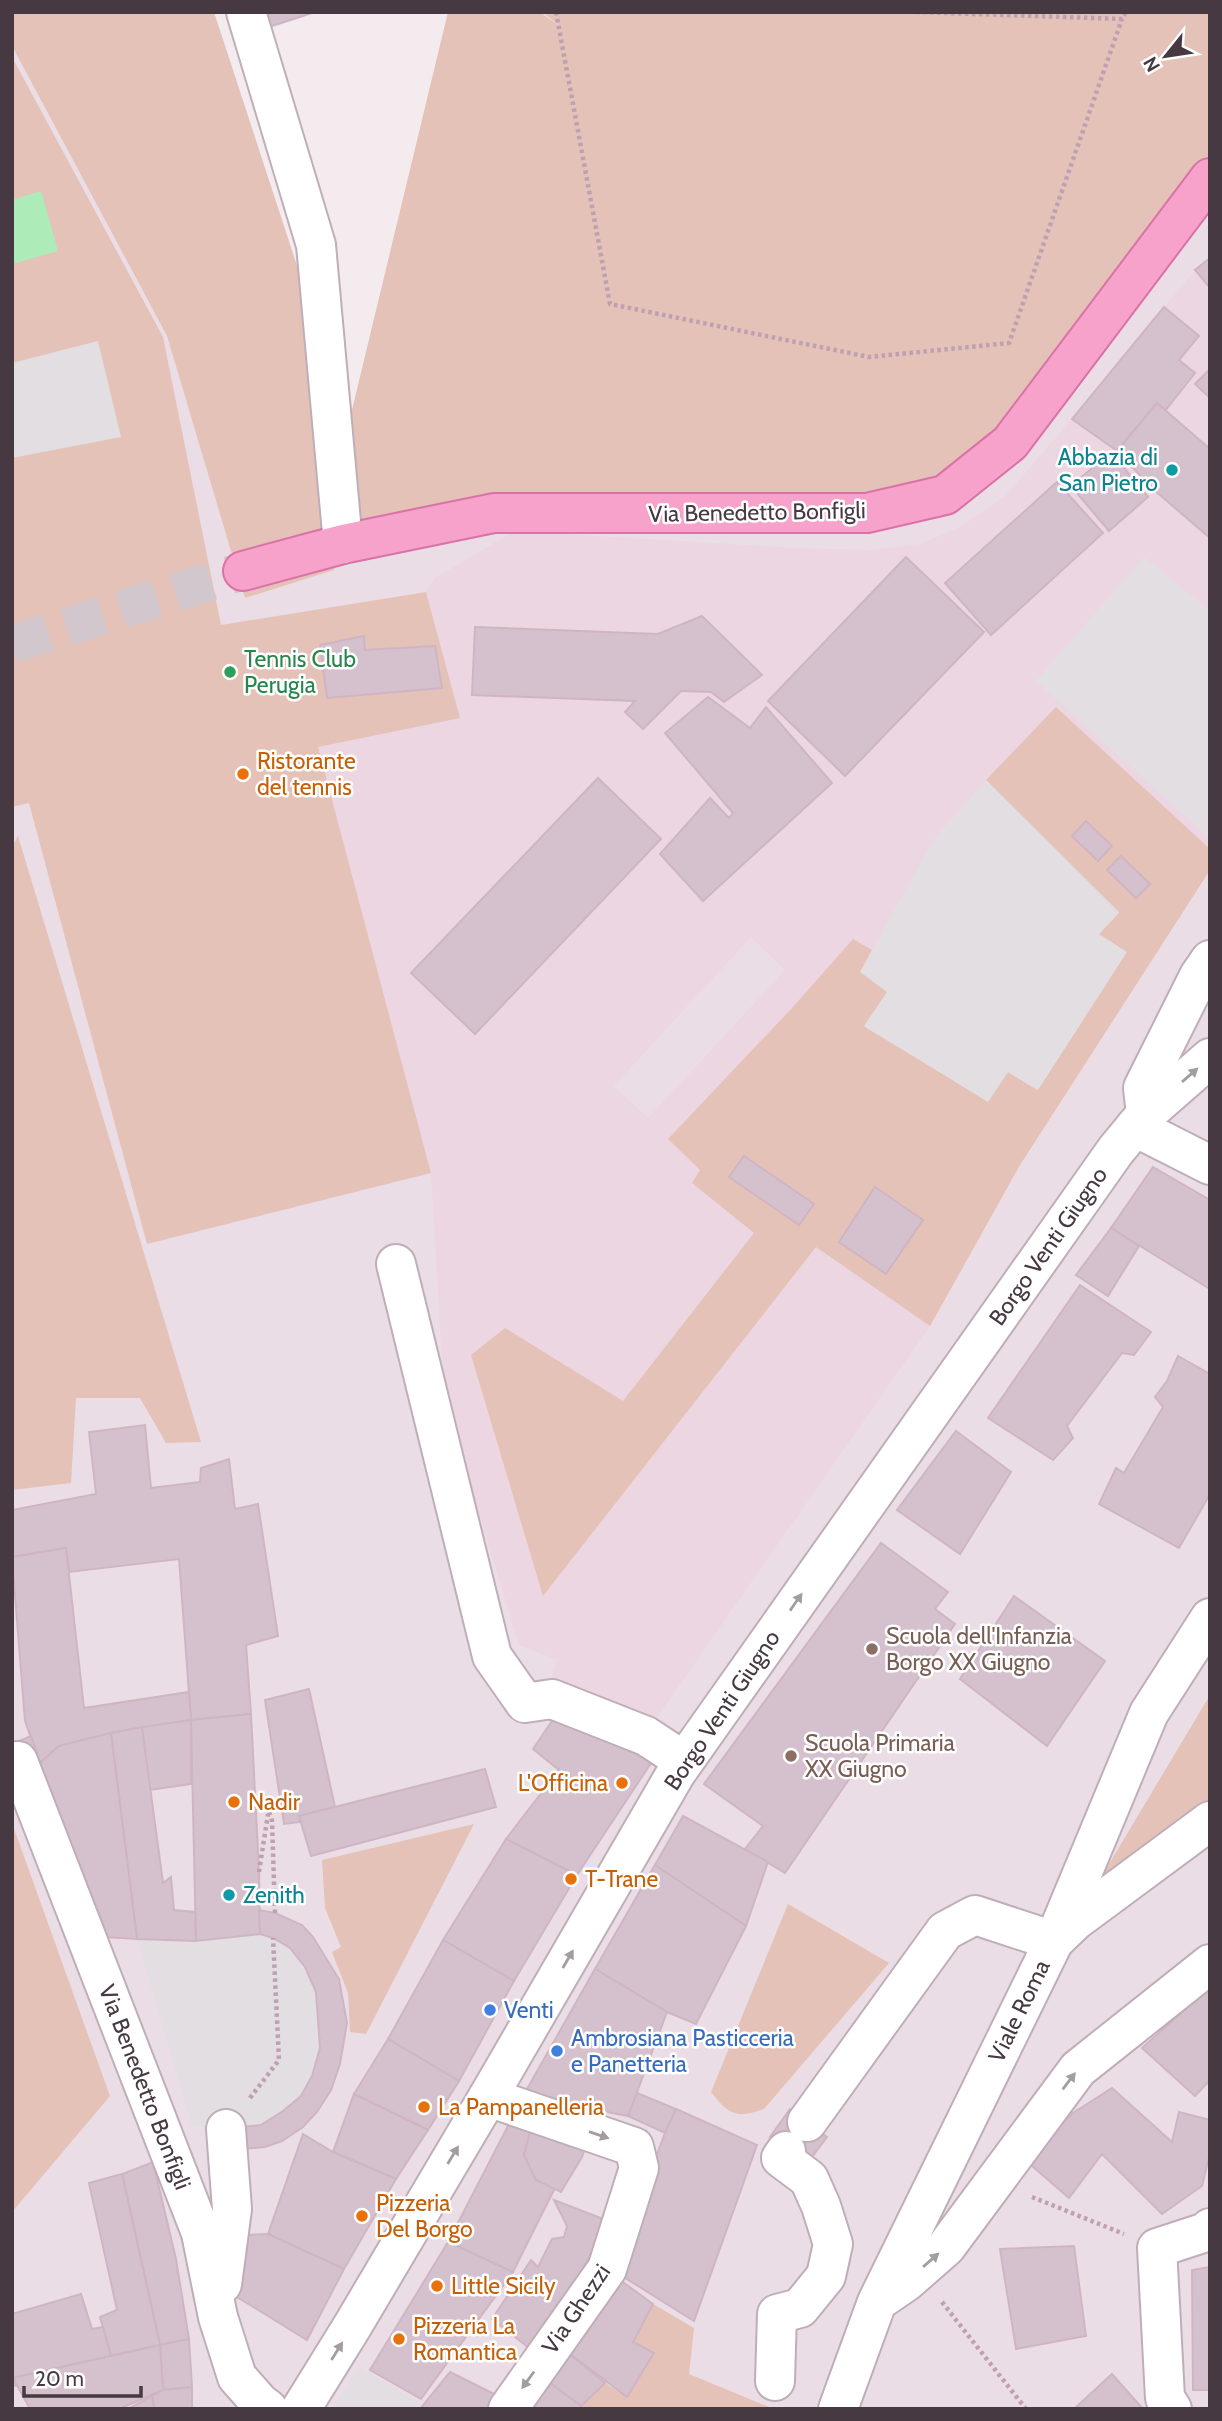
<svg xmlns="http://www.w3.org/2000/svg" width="1222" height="2421" viewBox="0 0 1222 2421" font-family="Cabin,sans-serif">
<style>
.residential{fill:#ebdde5}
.education{fill:#ecd6e1;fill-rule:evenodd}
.green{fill:#e4c2b7}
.parking{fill:#e3dee1}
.water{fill:#adebb9}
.building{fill:#d5c1cd;stroke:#cfb5c4;stroke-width:2}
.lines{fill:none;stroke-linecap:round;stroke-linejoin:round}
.major-tunnel{stroke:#d1c7cc;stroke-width:38;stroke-dasharray:38 19;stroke-linecap:butt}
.minor-casing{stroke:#bfaeb8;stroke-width:42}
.major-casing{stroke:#da72a7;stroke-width:42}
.path{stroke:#bfa0b2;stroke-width:4.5;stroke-dasharray:3.5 3.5;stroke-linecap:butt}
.minor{stroke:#fff;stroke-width:38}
.major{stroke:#f6a2cb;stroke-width:38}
.oneway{fill:#a39ca0}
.culture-dot{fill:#0f9aa8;stroke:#fff;stroke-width:2.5}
.leisure-dot{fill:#2e9e5b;stroke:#fff;stroke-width:2.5}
.food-dot{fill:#e8710a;stroke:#fff;stroke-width:2.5}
.education-dot{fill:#8d6e63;stroke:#fff;stroke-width:2.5}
.shop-dot{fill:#3f7fe0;stroke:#fff;stroke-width:2.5}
.labels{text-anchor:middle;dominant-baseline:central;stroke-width:5;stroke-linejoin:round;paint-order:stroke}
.culture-label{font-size:23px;fill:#0d838f;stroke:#fff;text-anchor:end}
.street-label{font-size:23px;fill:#473942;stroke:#fff}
.leisure-label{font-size:23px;fill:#27864d;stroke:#fff;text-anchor:start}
.food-label{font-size:23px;fill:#c56008;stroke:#fff;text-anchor:start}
.education-label{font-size:23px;fill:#785e54;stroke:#fff;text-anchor:start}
.shop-label{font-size:23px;fill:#366cbe;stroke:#fff;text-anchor:start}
</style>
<rect width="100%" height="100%" fill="#f4ebef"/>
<!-- residential -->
<path class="residential" d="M12 46 167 336 246 598 343 544 1210 183V2409H12Z"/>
<!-- education -->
<path class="education" d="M1210 258V611L1144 557 1036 681 1210 839V870L1020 1165 930 1326 649 1729 548 1689 557 1660 519 1645 444 1397 431 1173 318 747 306 749 460 718 426 592 435 578 514 531 795 548 870 550 920 544 960 527 1006 495 1072 419 1195 270ZM751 937 785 970 648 1118 614 1086Z"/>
<!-- green -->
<g class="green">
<path d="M12 12H214L304 287 337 472 448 12H540L561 27 542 12H1210V183L945 495 495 513 343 544 334 570 245 598 167 336 12 46Z"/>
<path d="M12 57 163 337 221 625 426 592 460 718 318 747 431 1173 147 1244 29 803 12 807Z"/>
<path d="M1056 707 1210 849V870L1020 1165 930 1326 816 1247 543 1596 471 1355 505 1328 623 1401 754 1233 692 1183 700 1170 668 1139 792 1008 853 939 872 950 861 972 888 992 865 1027 988 1101 1008 1072 1037 1090 1099 934 1119 913 986 780Z"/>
<path d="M18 836 201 1442 166 1443 140 1398H76L71 1483 12 1490V847Z"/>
<path d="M1210 1695V1821L1075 1921Z"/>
<path d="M12 1823 110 2096 12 2212Z"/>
<path d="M474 1824 366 2034 350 2032 348 1993 332 1952 341 1947 325 1908 322 1860Z"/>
<path d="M788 1904 889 1963 764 2109C736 2119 729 2115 711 2092Z"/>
<path d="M653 2304 694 2328 689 2374 774 2409H579L605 2383 627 2397 653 2353 633 2342Z"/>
</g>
<!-- parking -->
<g class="parking">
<path d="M98 341 121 437 12 458V363Z"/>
<path d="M1144 557 1210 611V839L1036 681Z"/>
<path d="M986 780 1119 912 1099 934 1127 952 1038 1090 1008 1072 988 1102 864 1026 887 992 860 972 933 840Z"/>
<path d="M260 1934 273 1938 290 1948 305 1967 316 1992 320 2048 312 2076 301 2096 283 2111 261 2125 226 2129 192 2126 137 1939 196 1941Z"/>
<path d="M358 2367 421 2403 416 2409H333Z"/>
</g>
<!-- water -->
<path class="water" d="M41 191 58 251 12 264V200Z"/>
<!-- building -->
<g class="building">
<path d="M261 12H315L266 28Z"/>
<path d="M1210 258V288L1195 270Z"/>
<path d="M1164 307 1199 336 1179 360 1195 373 1165 411 1157 403 1117 451 1072 419Z"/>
<path d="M1210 369V398L1195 384Z"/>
<path d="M1157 403 1210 449V538L1153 489 1117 451Z"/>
<path d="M1111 452 1148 497 1109 531 1071 486Z"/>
<path d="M1057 482 1103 533 991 635 945 583Z"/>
<path d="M906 557 984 632 845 776 768 701Z"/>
<path d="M702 616 762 675 724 702 711 692 681 691 643 729 625 712 635 701 472 695 475 627 658 634Z"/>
<path d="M364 636 365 650 435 646 442 688 327 698 320 645Z"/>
<path d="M708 697 750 728 766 707 832 783 703 901 660 854 710 798 729 818 733 813 665 733Z"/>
<path d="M598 778 661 839 475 1034 411 973Z"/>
<path d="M1086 821 1112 846 1098 861 1072 836Z"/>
<path d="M1121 856 1150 884 1136 898 1107 870Z"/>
<path d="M744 1156 814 1204 799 1225 729 1177Z"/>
<path d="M1153 1167 1210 1200V1289L1111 1228Z"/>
<path d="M875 1187 923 1220 886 1274 839 1242Z"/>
<path d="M1111 1228 1139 1246 1108 1296 1076 1275Z"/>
<path d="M1080 1285 1151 1332 1134 1355 1122 1353 1067 1426 1073 1438 1053 1460 988 1418Z"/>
<path d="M1178 1356 1210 1374V1494L1179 1548 1099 1504 1116 1468 1124 1473 1163 1407 1155 1397 1167 1381Z"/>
<path d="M145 1425 151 1488 200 1482 201 1468 229 1459 235 1509 258 1504 278 1636 246 1645 251 1714 191 1720 179 1559 69 1572 66 1548 12 1557V1510L96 1494 89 1432Z"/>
<path d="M956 1431 1011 1472 960 1554 897 1510Z"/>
<path d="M881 1543 948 1592 935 1609 955 1624 785 1873 745 1849 763 1826 704 1784Z"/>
<path d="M66 1548 84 1708 189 1692 191 1720 111 1733 59 1746 40 1763 25 1721 12 1557Z"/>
<path d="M1014 1596 1105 1661 1047 1746 960 1679Z"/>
<path d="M309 1689 335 1807 299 1816 300 1822 284 1824 265 1700Z"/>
<path d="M251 1714 259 1872 260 1934 196 1941 191 1720Z"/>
<path d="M554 1718 655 1757 577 1875 506 1839 559 1770 533 1749Z"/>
<path d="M191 1720V1784L149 1790 142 1727Z"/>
<path d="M142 1727 163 1883 171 1877 174 1910 195 1912 196 1941 137 1939 111 1733Z"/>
<path d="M111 1733 137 1939 103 1937 40 1763 59 1746Z"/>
<path d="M31 1736 37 1753 12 1763V1744Z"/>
<path d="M485 1769 496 1807 311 1856 299 1816Z"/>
<path d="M683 1816 768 1862 746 1926 655 1865Z"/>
<path d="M506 1839 577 1875 514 1981 443 1940Z"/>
<path d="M655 1865 746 1926 696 2024 667 2012 595 1969Z"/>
<path d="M259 1910 275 1913 302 1925 313 1937 339 1979 347 2023 340 2064 331 2090 317 2112 303 2127 282 2141 265 2147 242 2149 244 2127 261 2125 283 2111 301 2096 312 2076 320 2048 316 1992 305 1967 290 1948 273 1938 260 1934Z"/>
<path d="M443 1940 514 1981 459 2081 388 2039Z"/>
<path d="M595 1969 667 2012 628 2116 523 2096Z"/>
<path d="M1210 1987V2080L1195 2096 1142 2048Z"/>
<path d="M388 2039 459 2081 428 2130 354 2094Z"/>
<path d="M1112 2088 1172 2142 1179 2112 1210 2120V2153L1202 2186 1162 2214 1102 2154 1069 2198 1024 2159 1073 2113Z"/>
<path d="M637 2093 676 2109 665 2133 628 2116Z"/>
<path d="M354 2094 428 2130 396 2179 333 2152Z"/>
<path d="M676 2109 757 2145 694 2321 614 2271 665 2133Z"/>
<path d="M790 2109 827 2137 806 2165 770 2137Z"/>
<path d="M510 2122 532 2125 524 2155 536 2180 555 2188 513 2272 448 2242Z"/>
<path d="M532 2125 587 2141 582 2157 561 2192 536 2180 524 2155Z"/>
<path d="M303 2134 333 2152 396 2179 344 2269 268 2234Z"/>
<path d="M153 2162 176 2259 189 2339 160 2345 122 2174Z"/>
<path d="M122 2174 160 2345 111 2356 100 2317 117 2310 89 2183Z"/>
<path d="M554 2200 611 2222 533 2351 492 2319 531 2260 538 2267 552 2239 564 2237 567 2226Z"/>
<path d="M268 2234 344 2269 307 2340 237 2297 243 2235Z"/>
<path d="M448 2242 513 2272 421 2399 370 2370Z"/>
<path d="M1074 2246 1086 2336 1016 2349 1000 2249Z"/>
<path d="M1210 2267V2390H1193L1192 2270Z"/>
<path d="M613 2275 653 2304 633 2342 654 2353 627 2397 561 2347Z"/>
<path d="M81 2294 92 2329 103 2327 111 2356 13 2378 18 2385 12 2386V2314Z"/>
<path d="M189 2339 192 2387 163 2390 160 2345Z"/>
<path d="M160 2345 163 2390 119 2409H30L13 2378Z"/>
<path d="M561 2347 605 2383 581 2406 542 2377Z"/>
<path d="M450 2372 498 2396 490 2409H420Z"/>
<path d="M1112 2374 1143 2409H1074Z"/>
<path d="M542 2377 581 2406 579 2409H519Z"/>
<path d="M192 2387V2409H154L152 2396 163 2390Z"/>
<path d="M152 2396 154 2409H128Z"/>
</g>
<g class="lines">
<!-- major-tunnel -->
<path class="major-tunnel" d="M12 644 243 571"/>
<!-- minor casing -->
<g class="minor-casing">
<g id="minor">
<path d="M246 12 316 245 343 544"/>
<path d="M1146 1114 1143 1088 1199 976 1210 960"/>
<path d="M1135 1127 1210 1165"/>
<path d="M396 1264 492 1656 525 1703 552 1699 646 1736 684 1761"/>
<path d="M18 1761 201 2233 218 2317 237 2377 260 2403 268 2409"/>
<path d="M488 2097 634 2147 639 2168 607 2269 508 2409"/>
<path d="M807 2122 945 1931 975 1915 1054 1941 1075 1921 1210 1821"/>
<path d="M222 2284 232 2209 226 2129"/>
<path d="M884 2297 906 2282 946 2247 1078 2069 1210 1964"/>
<path d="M775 2381 777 2314 800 2308 826 2276 833 2244 821 2206 809 2179 781 2158 786 2151"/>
<path d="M301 2409 353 2325 488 2097 676 1773 1116 1150 1146 1114 1210 1058"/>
<path d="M838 2409 877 2302 1054 1941 1149 1713 1210 1618"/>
<path d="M1172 2409 1165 2398 1157 2248 1206 2232 1210 2228"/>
</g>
</g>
<!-- major casing -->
<g class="major-casing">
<path id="major" d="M243 571 343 544 494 513H867L945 495 1010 443 1210 178"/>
</g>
<!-- path -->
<g class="path">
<path d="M556 12 610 304 869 357 1009 343 1122 19"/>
<path d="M916 12 1122 19 1126 12"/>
<path d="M269 1812 272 1821 275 1913"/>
<path d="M259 1872 268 1814"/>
<path d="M250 2098 279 2060 273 1938"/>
<path d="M1032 2197 1124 2234"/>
<path d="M942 2302 1026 2409"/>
</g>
<!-- minor -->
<use href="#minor" class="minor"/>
<!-- major -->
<use href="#major" class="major"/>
</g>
<!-- one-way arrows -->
<defs><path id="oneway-solid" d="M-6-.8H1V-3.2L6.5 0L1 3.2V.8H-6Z" transform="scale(1.75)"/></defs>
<g class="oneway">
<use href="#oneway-solid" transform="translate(1190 1075) rotate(-41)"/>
<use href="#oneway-solid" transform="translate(796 1602) rotate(-55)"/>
<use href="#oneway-solid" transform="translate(568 1959) rotate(-60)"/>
<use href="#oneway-solid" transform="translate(1069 2081) rotate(-53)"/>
<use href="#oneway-solid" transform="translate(599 2135) rotate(19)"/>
<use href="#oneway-solid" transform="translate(453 2155) rotate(-59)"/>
<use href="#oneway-solid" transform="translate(931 2260) rotate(-41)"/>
<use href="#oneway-solid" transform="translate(337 2351) rotate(-58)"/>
<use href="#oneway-solid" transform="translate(528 2380) rotate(126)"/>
</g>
<!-- markers -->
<g class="culture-dot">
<circle cx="1172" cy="470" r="7"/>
<circle cx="229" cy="1895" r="7"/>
</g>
<circle class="leisure-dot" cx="230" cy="672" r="7"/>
<g class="food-dot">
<circle cx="243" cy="774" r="7"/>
<circle cx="622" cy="1783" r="7"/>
<circle cx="234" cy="1802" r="7"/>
<circle cx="571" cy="1879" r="7"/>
<circle cx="424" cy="2107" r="7"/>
<circle cx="362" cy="2216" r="7"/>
<circle cx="437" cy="2286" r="7"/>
<circle cx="399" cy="2339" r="7"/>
</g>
<g class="education-dot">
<circle cx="872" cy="1649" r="7"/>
<circle cx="791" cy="1756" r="7"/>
</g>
<g class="shop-dot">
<circle cx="490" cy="2010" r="7"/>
<circle cx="557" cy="2051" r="7"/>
</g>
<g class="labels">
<!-- culture labels -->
<g class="culture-label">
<text x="1158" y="457">Abbazia di<tspan x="1158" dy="26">San Pietro</tspan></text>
<text x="243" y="1895" text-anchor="start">Zenith</text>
</g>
<!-- street labels -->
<g class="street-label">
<text transform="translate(757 512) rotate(-1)">Via Benedetto Bonfigli</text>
<text transform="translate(1048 1246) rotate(-55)">Borgo Venti Giugno</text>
<text transform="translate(722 1710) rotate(-56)">Borgo Venti Giugno</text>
<text transform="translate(1019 2011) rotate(-64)">Viale Roma</text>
<text transform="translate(145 2087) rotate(69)">Via Benedetto Bonfigli</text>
<text transform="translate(576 2309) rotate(-56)">Via Ghezzi</text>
</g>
<!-- leisure labels -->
<g class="leisure-label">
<text x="244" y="659">Tennis Club<tspan x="244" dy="26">Perugia</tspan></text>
</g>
<!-- food labels -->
<g class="food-label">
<text x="257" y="761">Ristorante<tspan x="257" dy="26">del tennis</tspan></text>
<text x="608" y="1783" text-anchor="end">L'Officina</text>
<text x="248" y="1802">Nadir</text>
<text x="585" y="1879">T-Trane</text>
<text x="438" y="2107">La Pampanelleria</text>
<text x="376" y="2203">Pizzeria<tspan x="376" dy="26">Del Borgo</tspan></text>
<text x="451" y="2286">Little Sicily</text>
<text x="413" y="2326">Pizzeria La<tspan x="413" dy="26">Romantica</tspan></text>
</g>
<!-- education labels -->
<g class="education-label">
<text x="886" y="1636">Scuola dell'Infanzia<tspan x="886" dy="26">Borgo XX Giugno</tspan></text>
<text x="805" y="1743">Scuola Primaria<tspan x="805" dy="26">XX Giugno</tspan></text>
</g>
<!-- shop labels -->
<g class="shop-label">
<text x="504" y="2010">Venti</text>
<text x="571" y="2038">Ambrosiana Pasticceria<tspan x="571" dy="26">e Panetteria</tspan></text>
</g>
</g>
<!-- border -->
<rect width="1222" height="2421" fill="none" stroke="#473942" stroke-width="28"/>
<!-- north arrow -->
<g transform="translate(1166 56) rotate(240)" stroke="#ffffff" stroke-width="5" paint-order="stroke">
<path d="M0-5L12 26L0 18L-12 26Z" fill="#473942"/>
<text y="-10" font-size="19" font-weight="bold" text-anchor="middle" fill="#473942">N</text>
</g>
<!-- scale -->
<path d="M24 2386v10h117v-10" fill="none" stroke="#473942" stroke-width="3.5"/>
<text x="35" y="2386" font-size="21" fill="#473942" stroke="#ffffff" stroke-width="5" paint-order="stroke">20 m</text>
</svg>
